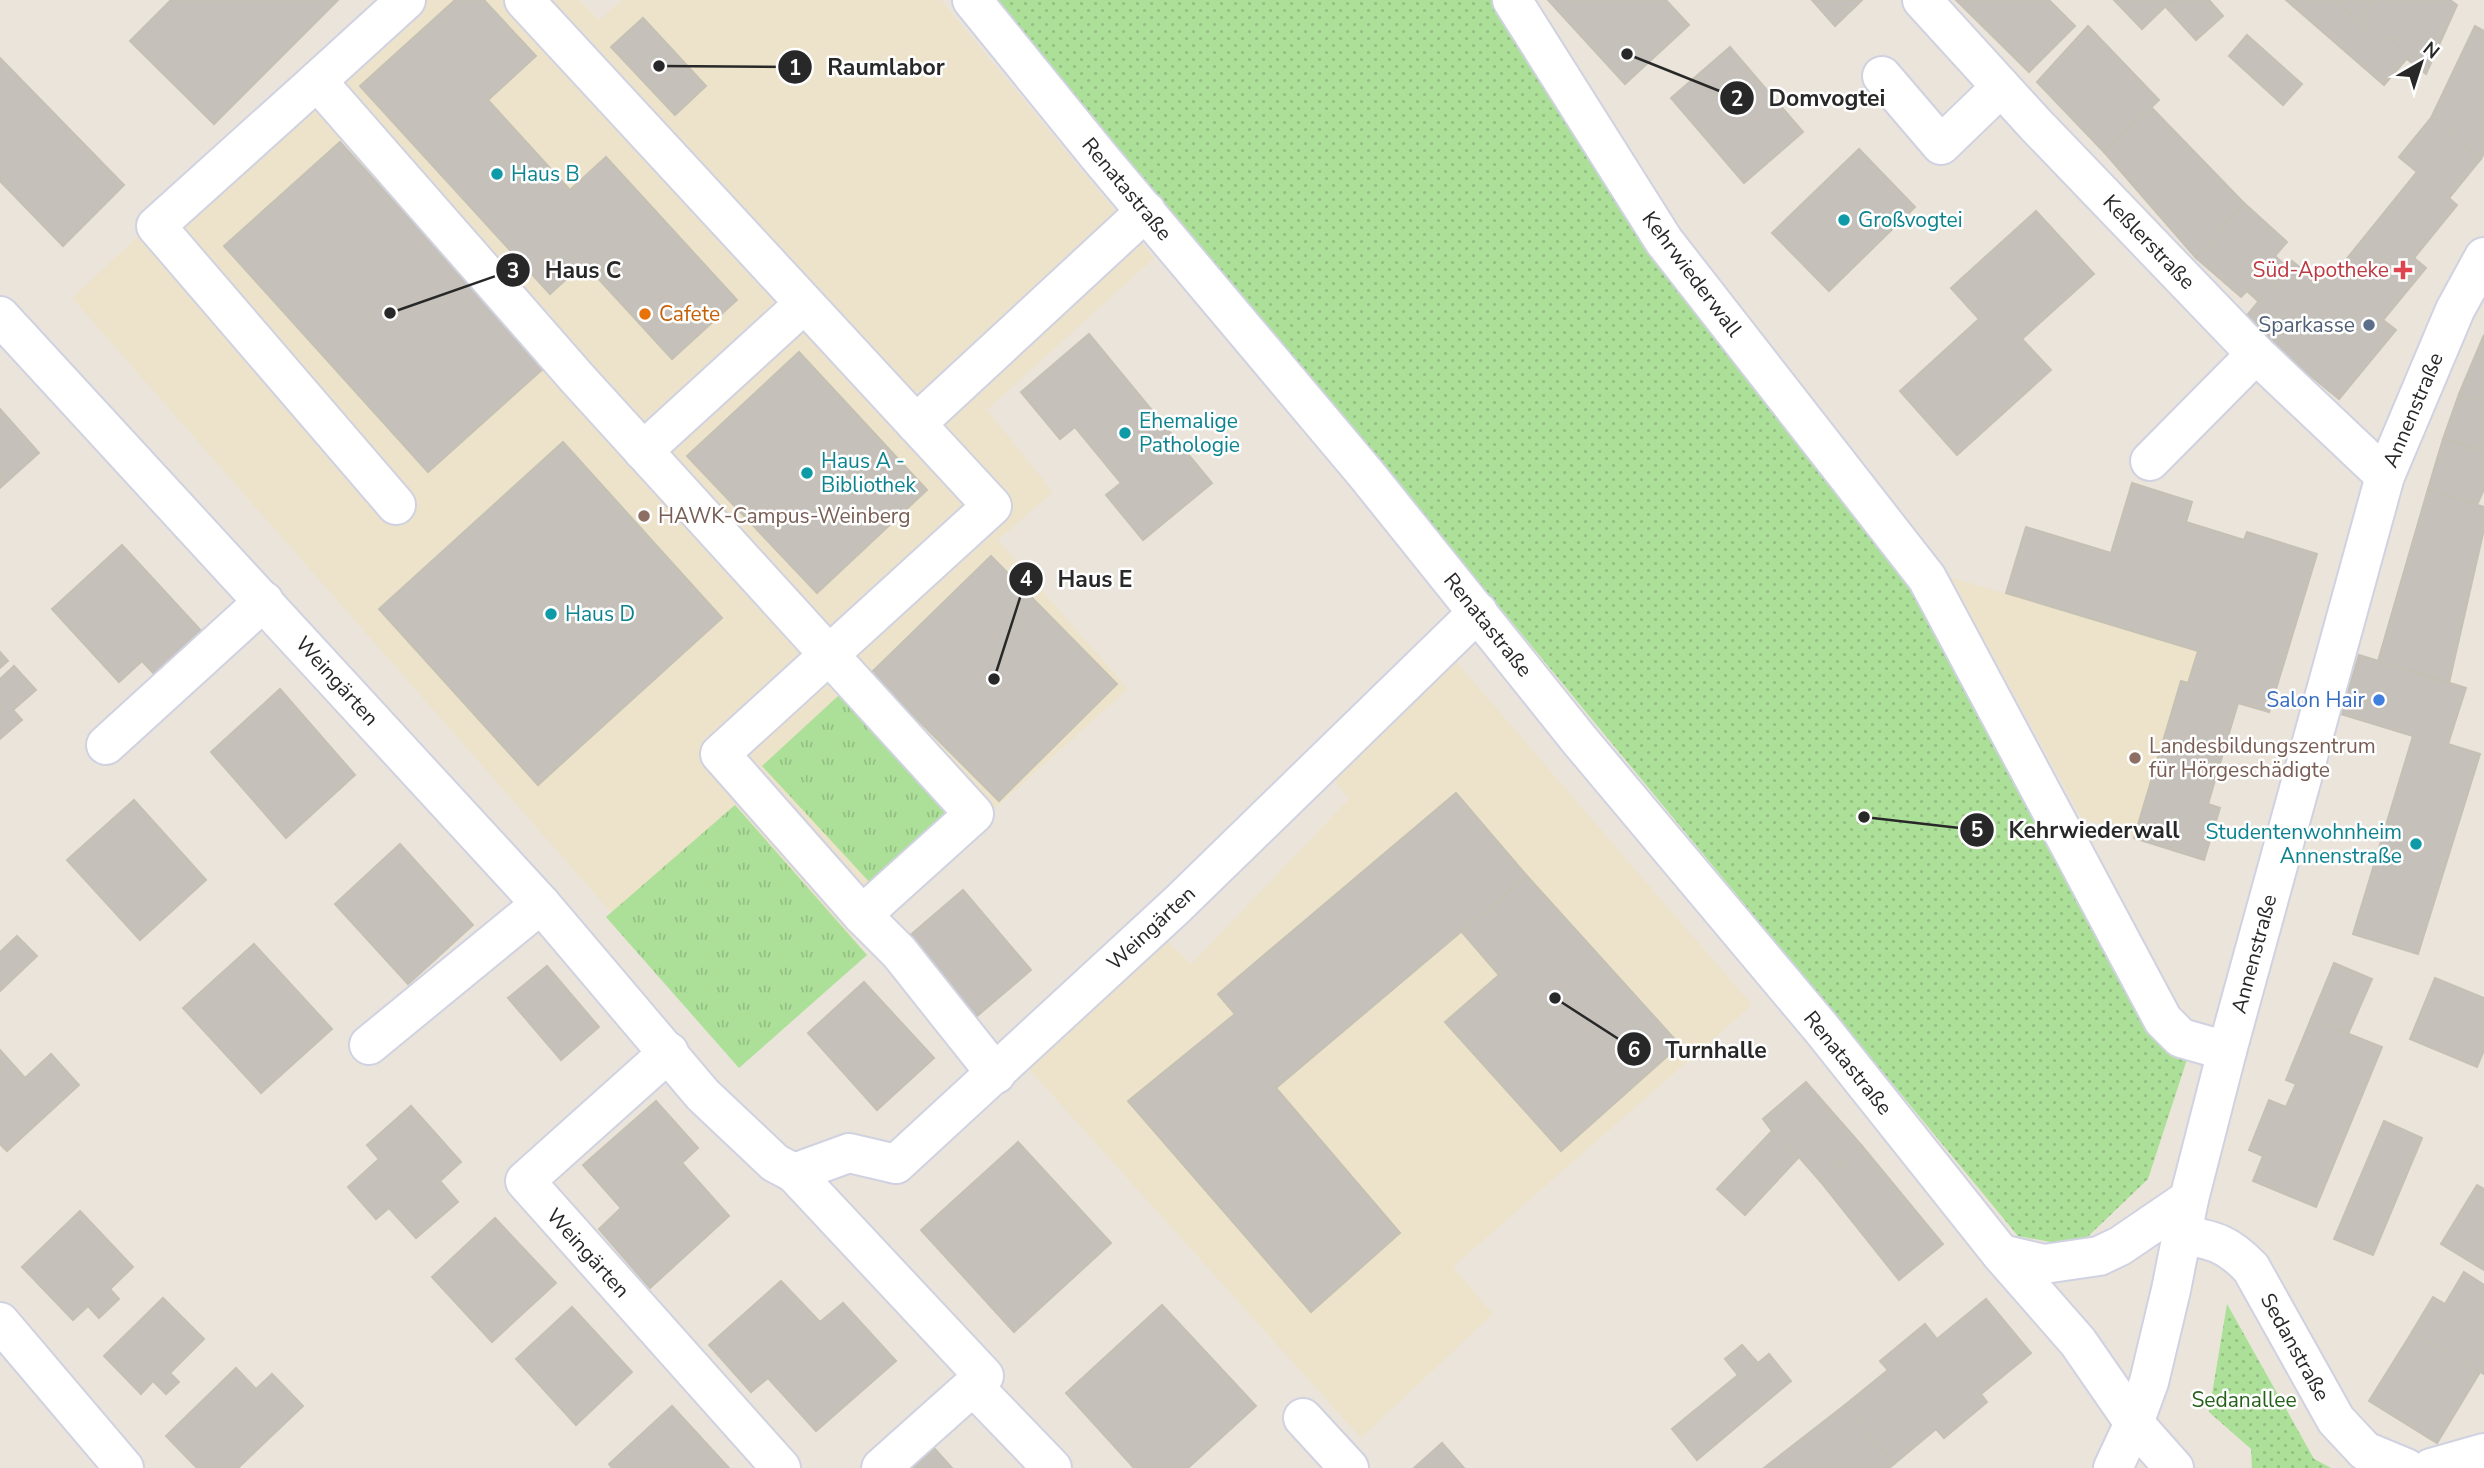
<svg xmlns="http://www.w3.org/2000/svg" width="2484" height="1468" viewBox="0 0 2484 1468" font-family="'Nunito Sans',sans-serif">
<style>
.education{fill:#ece3ca}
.grass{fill:url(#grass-tufts)}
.park{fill:url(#park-dots)}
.building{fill:#c5c1ba;stroke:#c5c0b4;stroke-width:2}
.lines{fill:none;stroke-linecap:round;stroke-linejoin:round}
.minor-casing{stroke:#d0d2e1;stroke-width:42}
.minor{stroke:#fff;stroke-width:38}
.culture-dot{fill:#0f9aa8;stroke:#fff;stroke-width:2.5}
.health-dot{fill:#e0444e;stroke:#fff;stroke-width:2.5}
.food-dot{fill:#e8710a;stroke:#fff;stroke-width:2.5}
.service-dot{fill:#5c6f8a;stroke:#fff;stroke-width:2.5}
.education-dot{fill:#8d6e63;stroke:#fff;stroke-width:2.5}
.shop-dot{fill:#3f7fe0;stroke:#fff;stroke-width:2.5}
.labels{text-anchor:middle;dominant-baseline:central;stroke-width:5;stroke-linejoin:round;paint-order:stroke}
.culture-label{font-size:21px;fill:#0d838f;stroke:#fff;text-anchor:start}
.street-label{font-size:21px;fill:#282828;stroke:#fff}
.health-label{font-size:21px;fill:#be3a42;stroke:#fff;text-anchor:end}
.food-label{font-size:21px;fill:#c56008;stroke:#fff;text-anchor:start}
.service-label{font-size:21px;fill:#4e5e75;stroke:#fff;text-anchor:end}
.education-label{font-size:21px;fill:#785e54;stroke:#fff;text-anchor:start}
.shop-label{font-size:21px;fill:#366cbe;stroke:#fff;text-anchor:end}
.park-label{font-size:21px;fill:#26611c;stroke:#fff}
.leader{fill:none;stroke:#282828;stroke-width:2.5}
.callout-dot{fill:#282828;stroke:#fff;stroke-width:2.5}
.mark-label{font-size:21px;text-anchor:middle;font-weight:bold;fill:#fff}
.callout-label{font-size:23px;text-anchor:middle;font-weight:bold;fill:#282828;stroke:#fff;stroke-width:5;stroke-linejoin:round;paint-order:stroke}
</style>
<defs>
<pattern id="grass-tufts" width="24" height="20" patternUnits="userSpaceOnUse" patternTransform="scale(1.75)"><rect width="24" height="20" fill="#acdf98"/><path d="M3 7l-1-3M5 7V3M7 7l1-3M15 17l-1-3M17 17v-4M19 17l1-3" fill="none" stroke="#94bf83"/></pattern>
<pattern id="park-dots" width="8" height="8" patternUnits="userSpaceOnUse" patternTransform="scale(1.75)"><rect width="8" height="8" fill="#acdf98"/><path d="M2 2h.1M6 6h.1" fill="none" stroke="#94bf83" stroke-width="1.8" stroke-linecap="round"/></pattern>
</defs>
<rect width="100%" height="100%" fill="#eae4da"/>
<!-- education -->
<g class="education">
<path d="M391 0H579L599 20 622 0H941L1154 258 987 410 1053 492 998 540 1128 689 729 1047 72 298Z"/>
<path d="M1950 577 2198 651 2189 683 2269 712 2238 704 2208 804 2204 860 2134 838 2081 817Z"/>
<path d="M1454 659 1752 1005 1453 1267 1493 1314 1361 1438 1027 1067 1167 941 1191 964 1349 799 1325 768Z"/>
</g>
<!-- grass -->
<g class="grass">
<path d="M850 685 961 808 874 887 762 766Z"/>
<path d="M735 805 867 955 739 1068 606 917Z"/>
</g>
<!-- park -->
<g class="park">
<path d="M989 0H1497L1917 587 2191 1047 2148 1179 2077 1247 2018 1236 1445 541Z"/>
<path d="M2227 1304 2314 1459 2331 1468H2252L2251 1449 2209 1412Z"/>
</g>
<!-- building -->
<g class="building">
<path d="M171 0H338L214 124 130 41Z"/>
<path d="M455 0H484L536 56 488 100 570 190 606 157 737 300 672 359 584 263 550 294 360 86Z"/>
<path d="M1548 0H1666L1689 25 1625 84Z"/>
<path d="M1812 0H1862L1835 26Z"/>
<path d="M1956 0H2049L2075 26 2029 72Z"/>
<path d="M2114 0H2172L2142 29Z"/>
<path d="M2172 0H2209L2223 16 2196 40 2165 6Z"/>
<path d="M2286 0H2335L2385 41 2389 38 2410 55 2384 85Z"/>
<path d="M2335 0H2375L2358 21Z"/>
<path d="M2375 0H2450L2457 5 2426 74 2407 59 2410 55 2389 38 2385 41 2358 21Z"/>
<path d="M643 18 706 86 675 115 611 47Z"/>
<path d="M2088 26 2159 100 2104 152 2037 82Z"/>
<path d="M2475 26 2484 31V153L2481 159 2431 118Z"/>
<path d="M2247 35 2302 84 2283 105 2229 56Z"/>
<path d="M1730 47 1803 132 1744 183 1671 98Z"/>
<path d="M0 58 124 185 63 246 0 181Z"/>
<path d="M2151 107 2244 203 2196 258 2104 152Z"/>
<path d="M2431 118 2481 159 2449 198 2457 205 2414 258 2426 268 2383 320 2396 330 2339 399 2243 320 2292 261 2314 279 2322 269 2332 277 2417 172 2399 157Z"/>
<path d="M340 142 544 368 428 472 224 246Z"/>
<path d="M1859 149 1915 207 1829 291 1772 233Z"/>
<path d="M2244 203 2287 242 2275 256 2288 268 2258 301 2247 291 2241 297 2196 258Z"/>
<path d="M2036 211 2094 274 2022 339 2051 370 1957 455 1900 391 1979 319 1951 288Z"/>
<path d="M1089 334 1212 483 1143 540 1106 495 1121 483 1075 427 1060 439 1021 392Z"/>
<path d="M2484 335V403L2459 394Z"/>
<path d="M799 352 927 490 817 593 687 456Z"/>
<path d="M2459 394 2484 403V451L2443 439Z"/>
<path d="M0 409 39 453 0 488Z"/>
<path d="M2443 439 2484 451V489L2477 505 2428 489Z"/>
<path d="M563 442 722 618 538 785 379 609Z"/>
<path d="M2132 483 2192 502 2186 522 2244 540 2247 532 2317 554 2269 712 2238 703 2208 804 2220 808 2204 860 2134 838 2181 681 2188 683 2198 651 2006 593 2026 527 2111 553Z"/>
<path d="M2428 489 2484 507V529L2449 683 2378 661Z"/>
<path d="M122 545 204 634 157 677 142 661 119 682 52 609Z"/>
<path d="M991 556 1117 684 999 801 871 673Z"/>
<path d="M0 652 8 661 0 668Z"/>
<path d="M2359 655 2466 688 2448 744 2480 754 2418 954 2353 934 2413 736 2341 714Z"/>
<path d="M14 666 36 690 13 710 22 720 0 739V679Z"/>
<path d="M280 689 355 775 286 838 211 752Z"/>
<path d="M1456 793 1527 876 1276 1088 1400 1233 1311 1312 1128 1101 1235 1014 1218 994Z"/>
<path d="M134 800 206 880 140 940 67 860Z"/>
<path d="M400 844 473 925 408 984 335 904Z"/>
<path d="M1527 876 1680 1045 1561 1151 1445 1022 1499 975 1462 932Z"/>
<path d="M963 890 1031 970 976 1017 908 937Z"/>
<path d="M17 936 37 956 0 991V952Z"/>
<path d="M254 944 332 1029 261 1093 183 1008Z"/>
<path d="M2334 963 2372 979 2348 1034 2311 1019Z"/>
<path d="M547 966 599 1027 561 1060 508 998Z"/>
<path d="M2435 978 2484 998V1050L2477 1067 2410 1039Z"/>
<path d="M864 982 934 1058 877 1110 808 1033Z"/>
<path d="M2311 1019 2382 1047 2316 1207 2253 1181 2263 1156 2249 1150 2269 1100 2286 1107 2296 1084 2286 1080Z"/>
<path d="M0 1050 25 1078 51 1054 79 1085 7 1151 0 1144Z"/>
<path d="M1806 1082 1862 1146 1820 1181 1799 1157 1772 1131 1763 1119Z"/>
<path d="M656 1101 698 1148 682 1163 729 1216 650 1288 599 1229 621 1208 583 1165Z"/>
<path d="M411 1106 461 1162 440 1181 458 1202 416 1238 389 1208 376 1219 348 1187 379 1159 367 1145Z"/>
<path d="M2384 1121 2422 1138 2373 1255 2334 1239Z"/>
<path d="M1772 1131 1799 1157 1745 1215 1717 1189Z"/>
<path d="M1018 1142 1111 1243 1014 1332 921 1230Z"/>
<path d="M1862 1146 1943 1244 1899 1280 1820 1181Z"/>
<path d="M2477 1185 2484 1189V1270L2441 1244Z"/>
<path d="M80 1211 133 1267 110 1289 119 1299 99 1318 88 1306 73 1320 22 1267Z"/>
<path d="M495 1218 556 1283 492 1342 432 1277Z"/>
<path d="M2464 1272 2484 1285V1374L2412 1332 2433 1297 2445 1304Z"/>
<path d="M781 1281 820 1322 843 1303 896 1361 816 1431 768 1378 751 1392 709 1345Z"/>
<path d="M163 1298 204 1339 170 1373 179 1382 166 1394 153 1381 141 1394 104 1356Z"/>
<path d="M1986 1299 2031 1353 1981 1394 1987 1402 1944 1438 1936 1429 1894 1464 1845 1405 1888 1370 1880 1361 1925 1324 1937 1339Z"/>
<path d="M1162 1305 1256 1406 1188 1468H1134L1066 1393Z"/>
<path d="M572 1307 632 1372 576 1425 516 1359Z"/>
<path d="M2412 1332 2480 1372 2437 1443 2369 1401Z"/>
<path d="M1742 1345 1758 1363 1769 1354 1791 1381 1697 1460 1672 1429 1738 1375 1725 1359Z"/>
<path d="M236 1368 256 1389 272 1374 303 1406 238 1468H197L166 1436Z"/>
<path d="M1845 1405 1894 1464 1889 1468H1764Z"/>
<path d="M672 1406 729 1468H612L609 1464Z"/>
<path d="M1442 1443 1464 1468H1414Z"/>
<path d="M934 1448 952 1468H912Z"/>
</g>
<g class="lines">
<!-- minor casing -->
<g class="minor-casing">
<g id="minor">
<path d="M406 0 317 81 577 378 974 814 862 915"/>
<path d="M524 0 992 506 720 754 862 915 899 952 996 1074"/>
<path d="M972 0 1101 159 1366 474 1581 742 1821 1028 2001 1254 2078 1342 2134 1423 2174 1468"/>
<path d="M1512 0 1664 241 1927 578 2163 1020 2181 1038 2227 1051"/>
<path d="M1922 0 2035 124 2256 354 2385 476"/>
<path d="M1882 76 1941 145 2001 87"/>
<path d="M317 81 156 226 396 505"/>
<path d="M0 316 541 904 703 1095 775 1163 794 1173 849 1153 896 1164 1177 905 1478 612"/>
<path d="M916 424 1146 211"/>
<path d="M643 451 804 304"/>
<path d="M2150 461 2256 354"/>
<path d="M106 745 264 601"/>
<path d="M369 1045 541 904"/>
<path d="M669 1052 525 1181 781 1468"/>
<path d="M794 1173 984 1376 881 1468"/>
<path d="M2181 1234C2215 1241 2227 1243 2251 1268L2336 1420 2365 1451 2406 1468"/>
<path d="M2001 1254 2044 1264 2099 1256 2120 1246 2189 1199"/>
<path d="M0 1322 124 1468"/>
<path d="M973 1386 1052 1468"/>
<path d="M1303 1418 1349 1468"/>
<path d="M2113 1468 2134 1423 2149 1382 2171 1290 2189 1199 2227 1051 2385 476 2455 310 2484 257"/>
<path d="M2431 1468 2484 1453"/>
</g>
</g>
<!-- minor -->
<use href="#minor" class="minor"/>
</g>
<!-- markers -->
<g class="culture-dot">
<circle cx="497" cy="174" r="7"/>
<circle cx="1844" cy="220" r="7"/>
<circle cx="1125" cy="433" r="7"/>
<circle cx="807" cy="473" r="7"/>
<circle cx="551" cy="614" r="7"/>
<circle cx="2416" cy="844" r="7"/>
</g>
<path class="health-dot" d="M2399.5 259.5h7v7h7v7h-7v7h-7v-7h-7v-7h7z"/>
<circle class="food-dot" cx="645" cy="314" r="7"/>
<circle class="service-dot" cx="2369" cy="325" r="7"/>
<g class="education-dot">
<circle cx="644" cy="516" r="7"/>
<circle cx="2135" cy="758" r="7"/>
</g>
<circle class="shop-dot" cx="2379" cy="700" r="7"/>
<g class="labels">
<!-- culture labels -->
<g class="culture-label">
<text x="511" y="174">Haus B</text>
<text x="1858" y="220">Großvogtei</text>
<text x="1139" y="421">Ehemalige<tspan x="1139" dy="24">Pathologie</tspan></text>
<text x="821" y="461">Haus A -<tspan x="821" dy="24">Bibliothek</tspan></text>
<text x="565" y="614">Haus D</text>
<text x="2402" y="832" text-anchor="end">Studentenwohnheim<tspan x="2402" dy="24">Annenstraße</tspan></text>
</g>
<!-- street labels -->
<g class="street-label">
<text transform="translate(1127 189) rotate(50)">Renatastraße</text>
<text transform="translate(2149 242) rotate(46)">Keßlerstraße</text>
<text transform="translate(1692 274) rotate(53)">Kehrwiederwall</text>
<text transform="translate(2413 410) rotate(-67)">Annenstraße</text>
<text transform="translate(1488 625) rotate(51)">Renatastraße</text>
<text transform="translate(337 681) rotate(48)">Weingärten</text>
<text transform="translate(1151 928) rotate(-43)">Weingärten</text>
<text transform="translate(2254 954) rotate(-75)">Annenstraße</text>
<text transform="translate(1848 1063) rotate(51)">Renatastraße</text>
<text transform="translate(588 1253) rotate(48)">Weingärten</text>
<text transform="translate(2295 1347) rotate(61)">Sedanstraße</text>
</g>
<!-- health labels -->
<g class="health-label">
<text x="2389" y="270">Süd-Apotheke</text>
</g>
<!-- food labels -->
<g class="food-label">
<text x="659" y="314">Cafete</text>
</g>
<!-- service labels -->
<g class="service-label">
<text x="2355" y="325">Sparkasse</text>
</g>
<!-- education labels -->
<g class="education-label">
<text x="658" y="516">HAWK-Campus-Weinberg</text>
<text x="2149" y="746">Landesbildungszentrum<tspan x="2149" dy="24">für Hörgeschädigte</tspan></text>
</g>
<!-- shop labels -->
<g class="shop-label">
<text x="2365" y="700">Salon Hair</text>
</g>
<!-- park labels -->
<g class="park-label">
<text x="2244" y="1400">Sedanallee</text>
</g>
</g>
<!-- callouts -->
<path class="leader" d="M659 66L795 67M1627 54L1737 98M390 313L513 270M994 679L1026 579M1864 817L1977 830M1555 998L1634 1049"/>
<g class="callout-dot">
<circle cx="659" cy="66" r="7"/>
<circle cx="1627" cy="54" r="7"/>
<circle cx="390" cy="313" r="7"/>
<circle cx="994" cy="679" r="7"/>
<circle cx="1864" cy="817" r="7"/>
<circle cx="1555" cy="998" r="7"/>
<circle cx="795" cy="67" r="18"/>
<circle cx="1737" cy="98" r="18"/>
<circle cx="513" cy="270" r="18"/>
<circle cx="1026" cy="579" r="18"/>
<circle cx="1977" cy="830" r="18"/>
<circle cx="1634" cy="1049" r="18"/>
</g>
<g class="mark-label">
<text x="795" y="75">1</text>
<text x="1737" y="106">2</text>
<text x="513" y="278">3</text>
<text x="1026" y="586">4</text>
<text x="1977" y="837">5</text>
<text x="1634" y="1057">6</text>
</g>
<g class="callout-label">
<text x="886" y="75">Raumlabor</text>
<text x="1827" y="106">Domvogtei</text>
<text x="583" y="278">Haus C</text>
<text x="1095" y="587">Haus E</text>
<text x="2094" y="838">Kehrwiederwall</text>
<text x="1716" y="1058">Turnhalle</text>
</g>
<!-- north arrow -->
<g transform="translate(2421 63) rotate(39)" stroke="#ffffff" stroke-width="5" paint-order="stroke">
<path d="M0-5L12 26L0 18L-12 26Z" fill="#282828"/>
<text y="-10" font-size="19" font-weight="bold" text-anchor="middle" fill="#282828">N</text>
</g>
</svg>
